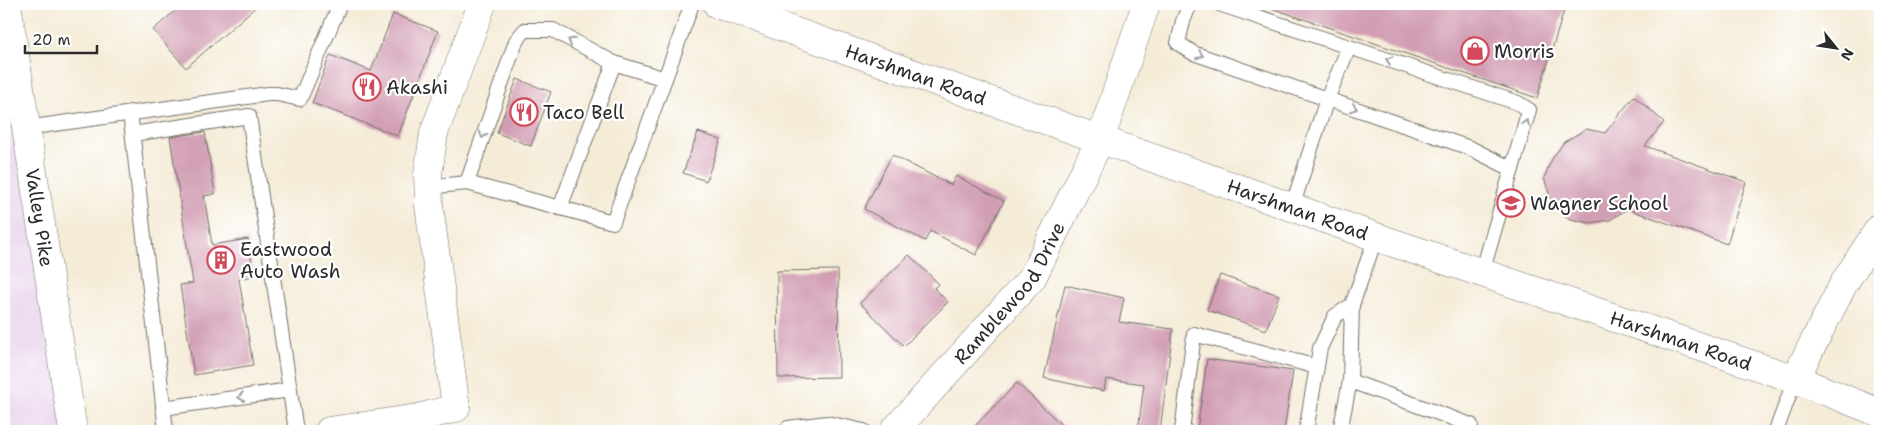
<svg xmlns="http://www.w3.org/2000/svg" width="1884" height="435" viewBox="0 0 1884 435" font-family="'Shantell Sans',sans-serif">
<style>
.built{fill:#e9d2ed}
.building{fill:#d29eb4}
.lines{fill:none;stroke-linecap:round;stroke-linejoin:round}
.lane-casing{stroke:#726f68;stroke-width:16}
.street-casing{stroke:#726f68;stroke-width:29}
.secondary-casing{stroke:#726f68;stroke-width:29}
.primary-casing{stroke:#726f68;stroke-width:29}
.lane{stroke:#fff;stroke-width:14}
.street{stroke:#fff;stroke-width:28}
.secondary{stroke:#fff;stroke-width:28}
.primary{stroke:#fff;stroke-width:28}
.oneway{stroke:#a0a0a0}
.labels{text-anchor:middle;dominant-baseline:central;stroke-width:4.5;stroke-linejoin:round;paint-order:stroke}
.poi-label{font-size:19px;fill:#2b2b2b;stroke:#fff;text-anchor:start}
.street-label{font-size:19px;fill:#2b2b2b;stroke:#fff}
</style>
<rect width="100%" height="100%" fill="#fff"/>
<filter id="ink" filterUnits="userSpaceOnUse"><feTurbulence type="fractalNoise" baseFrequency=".02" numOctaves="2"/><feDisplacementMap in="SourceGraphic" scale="10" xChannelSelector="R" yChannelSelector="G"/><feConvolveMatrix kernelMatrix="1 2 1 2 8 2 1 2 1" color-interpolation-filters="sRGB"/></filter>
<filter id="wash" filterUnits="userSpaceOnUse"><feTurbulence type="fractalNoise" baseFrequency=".0096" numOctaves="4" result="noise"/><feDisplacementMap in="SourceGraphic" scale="20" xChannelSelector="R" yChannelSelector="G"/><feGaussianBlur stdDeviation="1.12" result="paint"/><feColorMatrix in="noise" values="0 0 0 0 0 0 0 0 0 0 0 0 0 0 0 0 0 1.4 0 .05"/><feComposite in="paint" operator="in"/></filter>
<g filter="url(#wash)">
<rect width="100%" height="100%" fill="#f5ecd8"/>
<!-- built -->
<path class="built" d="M4 4 73 431H4Z"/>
<g id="blocks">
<!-- building -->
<g class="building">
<path d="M183 4H259L186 68 153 30Z"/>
<path d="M1268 4H1566L1537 98 1268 7Z"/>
<path d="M393 14 438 31 398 136 312 103 330 55 371 71Z"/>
<path d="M517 79 551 92 531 146 497 133Z"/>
<path d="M1634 96 1664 122 1645 146 1746 182 1727 244 1627 209 1610 220 1589 223 1567 218 1551 200 1544 178 1552 159 1564 142 1586 129 1605 133Z"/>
<path d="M205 132 215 194 204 196 212 245 248 239 254 276 239 279 253 365 194 375 180 285 193 283 170 137Z"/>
<path d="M698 132 721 140 706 181 683 173Z"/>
<path d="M892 155 951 185 956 176 1004 201 976 255 930 231 925 241 864 209Z"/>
<path d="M909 255 939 284 934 288 948 302 904 346 860 303Z"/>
<path d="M838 270 839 377 778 378 777 271Z"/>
<path d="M1220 275 1279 295 1266 330 1207 310Z"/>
<path d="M1065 285 1124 298 1119 322 1173 329 1160 431H1138L1144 384 1106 379 1104 391 1044 378Z"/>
<path d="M1207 359 1293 371 1284 431H1197Z"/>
<path d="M1017 383 1068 431H970Z"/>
</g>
</g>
</g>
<g filter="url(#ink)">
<use href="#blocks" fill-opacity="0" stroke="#726f68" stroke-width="1"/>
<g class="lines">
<!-- lane casing -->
<g class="lane-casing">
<g id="lane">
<path d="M1190 4 1183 21 1178 43 1193 53 1470 148 1512 169"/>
<path d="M1219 4 1518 103 1529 110 1482 273"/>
<path d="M130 112 166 431"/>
<path d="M26 128 268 94H277L300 99 340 4"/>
<path d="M133 134 249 116 296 431"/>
<path d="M467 183 516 41 525 30H553L614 63"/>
<path d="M428 187 467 183 613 222 692 4"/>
<path d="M1292 207 1327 99 1349 47"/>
<path d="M560 208 614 63 665 79"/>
<path d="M1350 381 1471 425"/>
<path d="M163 408 290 390"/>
<path d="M788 428 827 423 864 431"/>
<path d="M1182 431 1194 334 1317 367"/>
<path d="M1306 431 1320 348 1335 316 1352 305"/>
<path d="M1340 431 1350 381 1352 305 1376 237"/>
<path d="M1776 431 1795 379"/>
</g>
</g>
<!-- street casing -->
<g class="street-casing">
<g id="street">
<path d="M329 431 418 418 456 408 429 205 428 174 434 133 482 4"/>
<path id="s1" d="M894 431 1032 278 1101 138 1146 4"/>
</g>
</g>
<!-- secondary casing -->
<g class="secondary-casing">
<g id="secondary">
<path id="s2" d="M7 4 73 431"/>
<path d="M1795 379 1844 283 1880 227"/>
</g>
</g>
<!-- primary casing -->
<g class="primary-casing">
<g id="primary">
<path id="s3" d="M717 4 1376 237 1795 379 1880 413"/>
</g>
</g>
<!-- lane -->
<use href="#lane" class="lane"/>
<!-- street -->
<use href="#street" class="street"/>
<!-- secondary -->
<use href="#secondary" class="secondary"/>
<!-- primary -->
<use href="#primary" class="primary"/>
</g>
<!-- one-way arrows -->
<defs><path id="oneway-chevron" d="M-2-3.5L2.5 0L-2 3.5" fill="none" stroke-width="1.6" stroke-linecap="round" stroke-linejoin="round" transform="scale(1.25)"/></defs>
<g class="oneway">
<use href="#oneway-chevron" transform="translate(571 41) rotate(-150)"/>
<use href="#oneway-chevron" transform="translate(1200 55) rotate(20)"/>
<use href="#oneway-chevron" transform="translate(1389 60) rotate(-162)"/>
<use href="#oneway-chevron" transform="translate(1354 108) rotate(19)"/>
<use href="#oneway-chevron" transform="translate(1526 123) rotate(-74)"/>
<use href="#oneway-chevron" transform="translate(483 135) rotate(109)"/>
<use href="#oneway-chevron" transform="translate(241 397) rotate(172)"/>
</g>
</g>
<!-- icons -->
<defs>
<g id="shop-ring" transform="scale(1.4375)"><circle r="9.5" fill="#fff" stroke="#d1495b" stroke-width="1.5"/><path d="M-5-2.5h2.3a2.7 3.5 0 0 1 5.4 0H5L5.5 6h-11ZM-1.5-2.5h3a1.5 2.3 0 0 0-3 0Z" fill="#d1495b"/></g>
<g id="restaurant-ring" transform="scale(1.4375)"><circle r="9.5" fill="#fff" stroke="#d1495b" stroke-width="1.5"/><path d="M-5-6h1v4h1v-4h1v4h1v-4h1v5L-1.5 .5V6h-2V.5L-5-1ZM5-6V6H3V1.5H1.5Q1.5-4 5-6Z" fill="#d1495b"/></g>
<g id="school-ring" transform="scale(1.4375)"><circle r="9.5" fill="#fff" stroke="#d1495b" stroke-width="1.5"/><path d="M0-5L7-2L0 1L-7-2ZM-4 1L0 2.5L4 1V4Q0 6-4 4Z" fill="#d1495b"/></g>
<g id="building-ring" transform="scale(1.4375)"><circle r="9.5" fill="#fff" stroke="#d1495b" stroke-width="1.5"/><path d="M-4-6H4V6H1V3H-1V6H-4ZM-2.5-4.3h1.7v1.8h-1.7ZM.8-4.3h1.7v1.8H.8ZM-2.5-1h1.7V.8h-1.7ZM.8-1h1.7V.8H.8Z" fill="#d1495b"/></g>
</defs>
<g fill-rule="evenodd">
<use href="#shop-ring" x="1475" y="51"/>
<use href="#restaurant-ring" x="367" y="87"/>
<use href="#restaurant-ring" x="524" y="112"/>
<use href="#school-ring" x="1511" y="203"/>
<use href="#building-ring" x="221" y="260"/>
</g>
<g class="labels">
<!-- poi labels -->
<g class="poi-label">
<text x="1494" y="51">Morris</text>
<text x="386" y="87">Akashi</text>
<text x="543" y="112">Taco Bell</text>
<text x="1530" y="203">Wagner School</text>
<text x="240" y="249">Eastwood<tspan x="240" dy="22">Auto Wash</tspan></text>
</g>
<!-- street labels -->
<g class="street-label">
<text stroke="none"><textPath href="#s3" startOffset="211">Harshman Road</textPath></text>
<text stroke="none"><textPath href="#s3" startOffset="616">Harshman Road</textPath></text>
<text stroke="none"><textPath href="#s2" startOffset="216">Valley Pike</textPath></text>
<text stroke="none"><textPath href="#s1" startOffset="181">Ramblewood Drive</textPath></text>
<text stroke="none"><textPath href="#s3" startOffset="1021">Harshman Road</textPath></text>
</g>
</g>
<!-- margin -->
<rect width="1884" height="435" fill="none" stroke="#fff" stroke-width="20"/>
<!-- north arrow -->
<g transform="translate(1836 48) rotate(120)" stroke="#ffffff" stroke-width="4" paint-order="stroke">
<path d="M0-4L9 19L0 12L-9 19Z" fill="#2b2b2b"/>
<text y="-8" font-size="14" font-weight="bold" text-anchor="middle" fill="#2b2b2b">N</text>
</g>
<!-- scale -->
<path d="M25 45v8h72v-8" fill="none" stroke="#2b2b2b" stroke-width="2.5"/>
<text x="32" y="45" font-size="15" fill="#2b2b2b" stroke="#ffffff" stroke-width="4" paint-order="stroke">20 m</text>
</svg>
